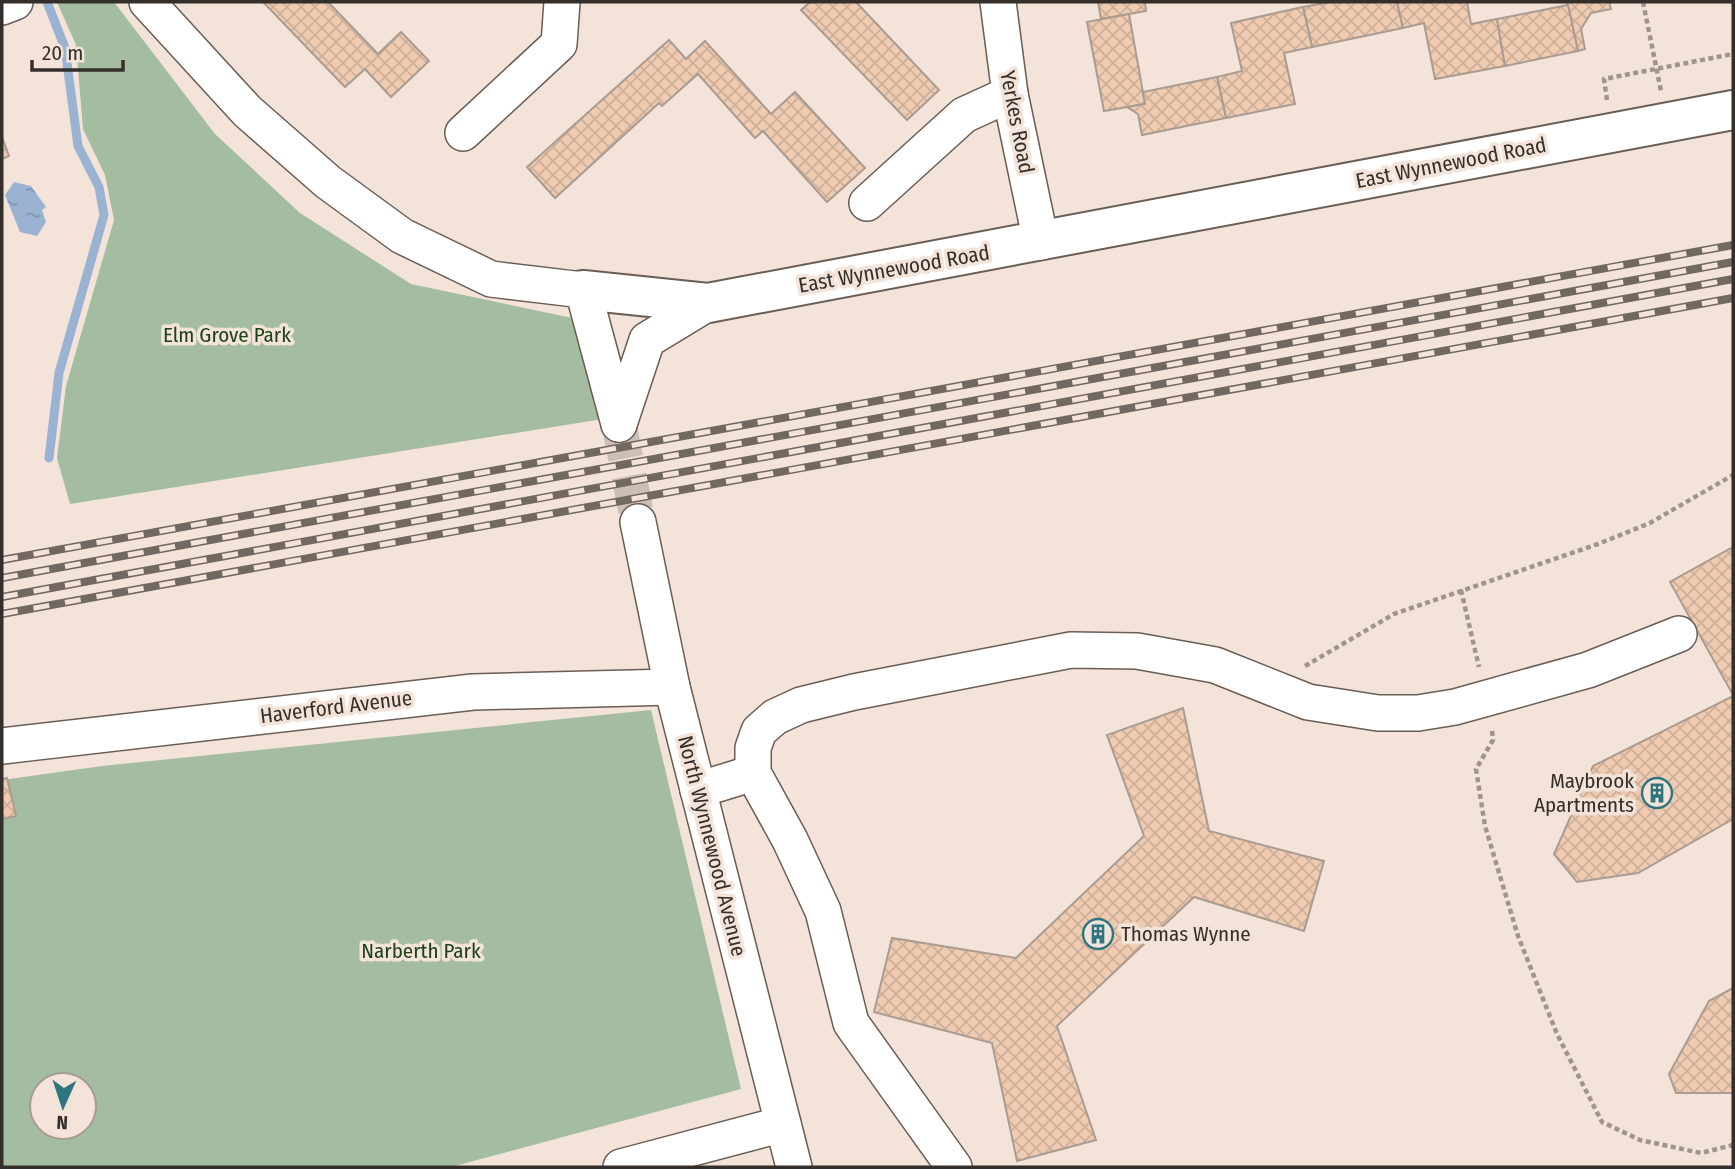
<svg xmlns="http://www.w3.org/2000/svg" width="1735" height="1169" viewBox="0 0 1735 1169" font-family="'Fira Sans Condensed',sans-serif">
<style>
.park{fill:#a4bda0;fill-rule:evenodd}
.water{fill:url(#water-ripples)}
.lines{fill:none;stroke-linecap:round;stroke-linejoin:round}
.stream{stroke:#9bb3d3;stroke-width:9}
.building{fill:url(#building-cross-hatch);stroke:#aa9c92;stroke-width:2}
.minor-tunnel{stroke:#cdbfb5;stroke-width:35;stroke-dasharray:35 18;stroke-linecap:butt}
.minor-casing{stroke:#6a5d54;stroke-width:38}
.major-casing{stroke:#6a5d54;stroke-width:42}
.path{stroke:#a0958d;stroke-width:4.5;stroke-dasharray:5 3.5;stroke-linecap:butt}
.minor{stroke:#fff;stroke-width:35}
.major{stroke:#fff;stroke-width:38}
.rail-casing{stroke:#716862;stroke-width:8}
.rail{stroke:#f3e3d8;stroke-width:5;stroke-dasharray:16;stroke-linecap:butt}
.labels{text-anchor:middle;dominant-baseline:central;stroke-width:7;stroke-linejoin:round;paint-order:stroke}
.street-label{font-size:21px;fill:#352f2b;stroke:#f3e3d8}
.park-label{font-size:21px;fill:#1c4318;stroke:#f3e3d8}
.poi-label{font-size:21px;fill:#352f2b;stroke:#f3e3d8;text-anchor:end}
</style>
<defs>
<pattern id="water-ripples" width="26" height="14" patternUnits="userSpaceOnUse" patternTransform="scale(1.75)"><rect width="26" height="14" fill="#9bb3d3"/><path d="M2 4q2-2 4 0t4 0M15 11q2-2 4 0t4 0" fill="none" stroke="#7f92ab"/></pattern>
<pattern id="building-cross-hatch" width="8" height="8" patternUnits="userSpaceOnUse" patternTransform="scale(1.75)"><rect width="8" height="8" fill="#efcbb1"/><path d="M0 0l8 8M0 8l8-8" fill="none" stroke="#ceaf98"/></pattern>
</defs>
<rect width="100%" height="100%" fill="#f3e3d8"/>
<!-- park -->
<g class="park">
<path d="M57 2H114L215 134 300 213 411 284 582 320 603 419 70 504 57 458 66 386 114 220 105 175 83 129 76 45Z"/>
<path d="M651 710 741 1089 451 1167H2V780L102 766ZM42 1085H84V1127H42Z"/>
</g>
<!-- water -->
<path class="water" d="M14 182 31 186 46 207 42 210 46 222 37 236 20 232 5 195Z"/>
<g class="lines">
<!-- stream -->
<path class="stream" d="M47 2 65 48 78 146 99 187 104 215 59 373 49 458"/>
</g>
<!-- building -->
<g class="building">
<path d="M263 2H328L378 54 401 32 429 61 391 97 365 69 345 87Z"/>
<path d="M810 2H856L939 90 907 120 801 10Z"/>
<path d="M1098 2H1145L1146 11 1101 19Z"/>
<path d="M1331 2H1397L1403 28 1312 47 1303 7Z"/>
<path d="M1397 2H1467L1471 24 1497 19 1505 66 1435 79 1424 23 1403 28Z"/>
<path d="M1567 2H1609L1611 9 1591 13 1581 29 1585 49 1578 51Z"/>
<path d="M1568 5 1578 51 1505 66 1497 19Z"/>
<path d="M1303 7 1312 47 1284 53 1295 104 1226 118 1217 77 1242 71 1231 23Z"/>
<path d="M1129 14 1145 104 1104 111 1087 22Z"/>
<path d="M669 40 686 59 705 41 771 114 795 92 865 168 827 202 763 131 755 138 698 74 662 106 659 103 555 198 527 167Z"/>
<path d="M1217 77 1226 118 1142 135 1138 114 1127 107 1145 104 1143 92Z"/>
<path d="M2 137 9 156 2 159Z"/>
<path d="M1733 547V695L1670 582Z"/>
<path d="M1733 696V819L1638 873 1577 882 1554 854 1593 766Z"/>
<path d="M1183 708 1209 831 1324 861 1304 931 1194 897 1057 1026 1096 1140 1017 1161 992 1043 874 1012 892 938 1016 958 1144 836 1107 735Z"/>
<path d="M7 778 16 816 2 819V779Z"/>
<path d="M1733 988V1093H1676L1669 1074 1709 1001Z"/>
</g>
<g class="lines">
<!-- minor-tunnel -->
<path class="minor-tunnel" d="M619 424 638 522"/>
<!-- minor casing -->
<g class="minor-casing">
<g id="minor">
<path d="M147 2 247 111 328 182 402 236 491 279 583 290 619 424"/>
<path d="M998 2 1010 94 1041 242"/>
<path d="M2 7 15 2"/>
<path d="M463 133 559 44 562 2"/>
<path d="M867 203 964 115 1010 94"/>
<path d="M619 424 647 340 708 303"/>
<path d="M638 522 672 687 794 1167"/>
<path d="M2 746 473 692 672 687"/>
<path d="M698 790 753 773"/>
<path d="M621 1167 783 1124"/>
<path d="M954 1167 851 1023 823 911 790 840 753 773V748L759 731 775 717 801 705 854 692 1071 650 1137 651 1215 665 1308 702 1378 713H1418L1455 707 1588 670 1679 634"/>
</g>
</g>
<!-- major casing -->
<g class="major-casing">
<path id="major" d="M583 290 708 303 1733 110"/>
</g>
<!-- path -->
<g class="path">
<path d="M1643 2 1661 91"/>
<path d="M1607 100 1604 79 1733 54"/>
<path d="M1461 590 1479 667"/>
<path d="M1305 666 1394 614 1598 544 1650 523 1733 475"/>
<path d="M1492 731 1493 740 1476 769 1485 826 1518 936 1557 1034 1602 1122 1640 1140 1701 1153 1733 1145"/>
</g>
<!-- minor -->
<use href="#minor" class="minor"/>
<!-- major -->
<use href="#major" class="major"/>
<!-- rail casing -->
<g class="rail-casing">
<g id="rail">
<path d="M2 560 1733 245"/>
<path d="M2 578 1733 262"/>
<path d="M2 597 1733 279"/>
<path d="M2 614 1733 298"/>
</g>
</g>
<!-- rail -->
<use href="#rail" class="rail"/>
</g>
<!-- icons -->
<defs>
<g id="building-ring" transform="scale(1.575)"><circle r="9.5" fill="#f3e3d8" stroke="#2e7581" stroke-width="1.5"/><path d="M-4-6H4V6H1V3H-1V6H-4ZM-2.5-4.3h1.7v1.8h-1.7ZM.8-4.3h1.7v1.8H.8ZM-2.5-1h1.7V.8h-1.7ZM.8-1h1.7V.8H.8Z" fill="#2e7581"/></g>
</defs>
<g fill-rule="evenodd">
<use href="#building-ring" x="1657" y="793"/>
<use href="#building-ring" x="1098" y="934"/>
</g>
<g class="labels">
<!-- street labels -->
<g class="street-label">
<text transform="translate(1017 122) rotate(79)">Yerkes Road</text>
<text transform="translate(1451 163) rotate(-11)">East Wynnewood Road</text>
<text transform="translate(894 269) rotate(-10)">East Wynnewood Road</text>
<text transform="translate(336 707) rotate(-7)">Haverford Avenue</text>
<text transform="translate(712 846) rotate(76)">North Wynnewood Avenue</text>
</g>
<!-- park labels -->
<g class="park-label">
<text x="227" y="335">Elm Grove Park</text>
<text x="421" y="951">Narberth Park</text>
</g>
<!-- poi labels -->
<g class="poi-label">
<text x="1634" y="781">Maybrook<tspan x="1634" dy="24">Apartments</tspan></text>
<text x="1121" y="934" text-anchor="start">Thomas Wynne</text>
</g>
</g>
<!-- border -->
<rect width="1735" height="1169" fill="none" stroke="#352f2b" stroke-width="7"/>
<!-- north arrow -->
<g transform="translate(63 1106) rotate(183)"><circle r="33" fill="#f3e3d8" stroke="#a79b93" stroke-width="2"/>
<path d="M0-5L12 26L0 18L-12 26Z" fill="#2e7581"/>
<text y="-10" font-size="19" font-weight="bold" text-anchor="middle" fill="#352f2b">N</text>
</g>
<!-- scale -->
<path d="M32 60v10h91v-10" fill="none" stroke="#352f2b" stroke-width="3.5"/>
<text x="42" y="60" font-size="21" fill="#352f2b" stroke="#f3e3d8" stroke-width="5" paint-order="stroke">20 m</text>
</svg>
